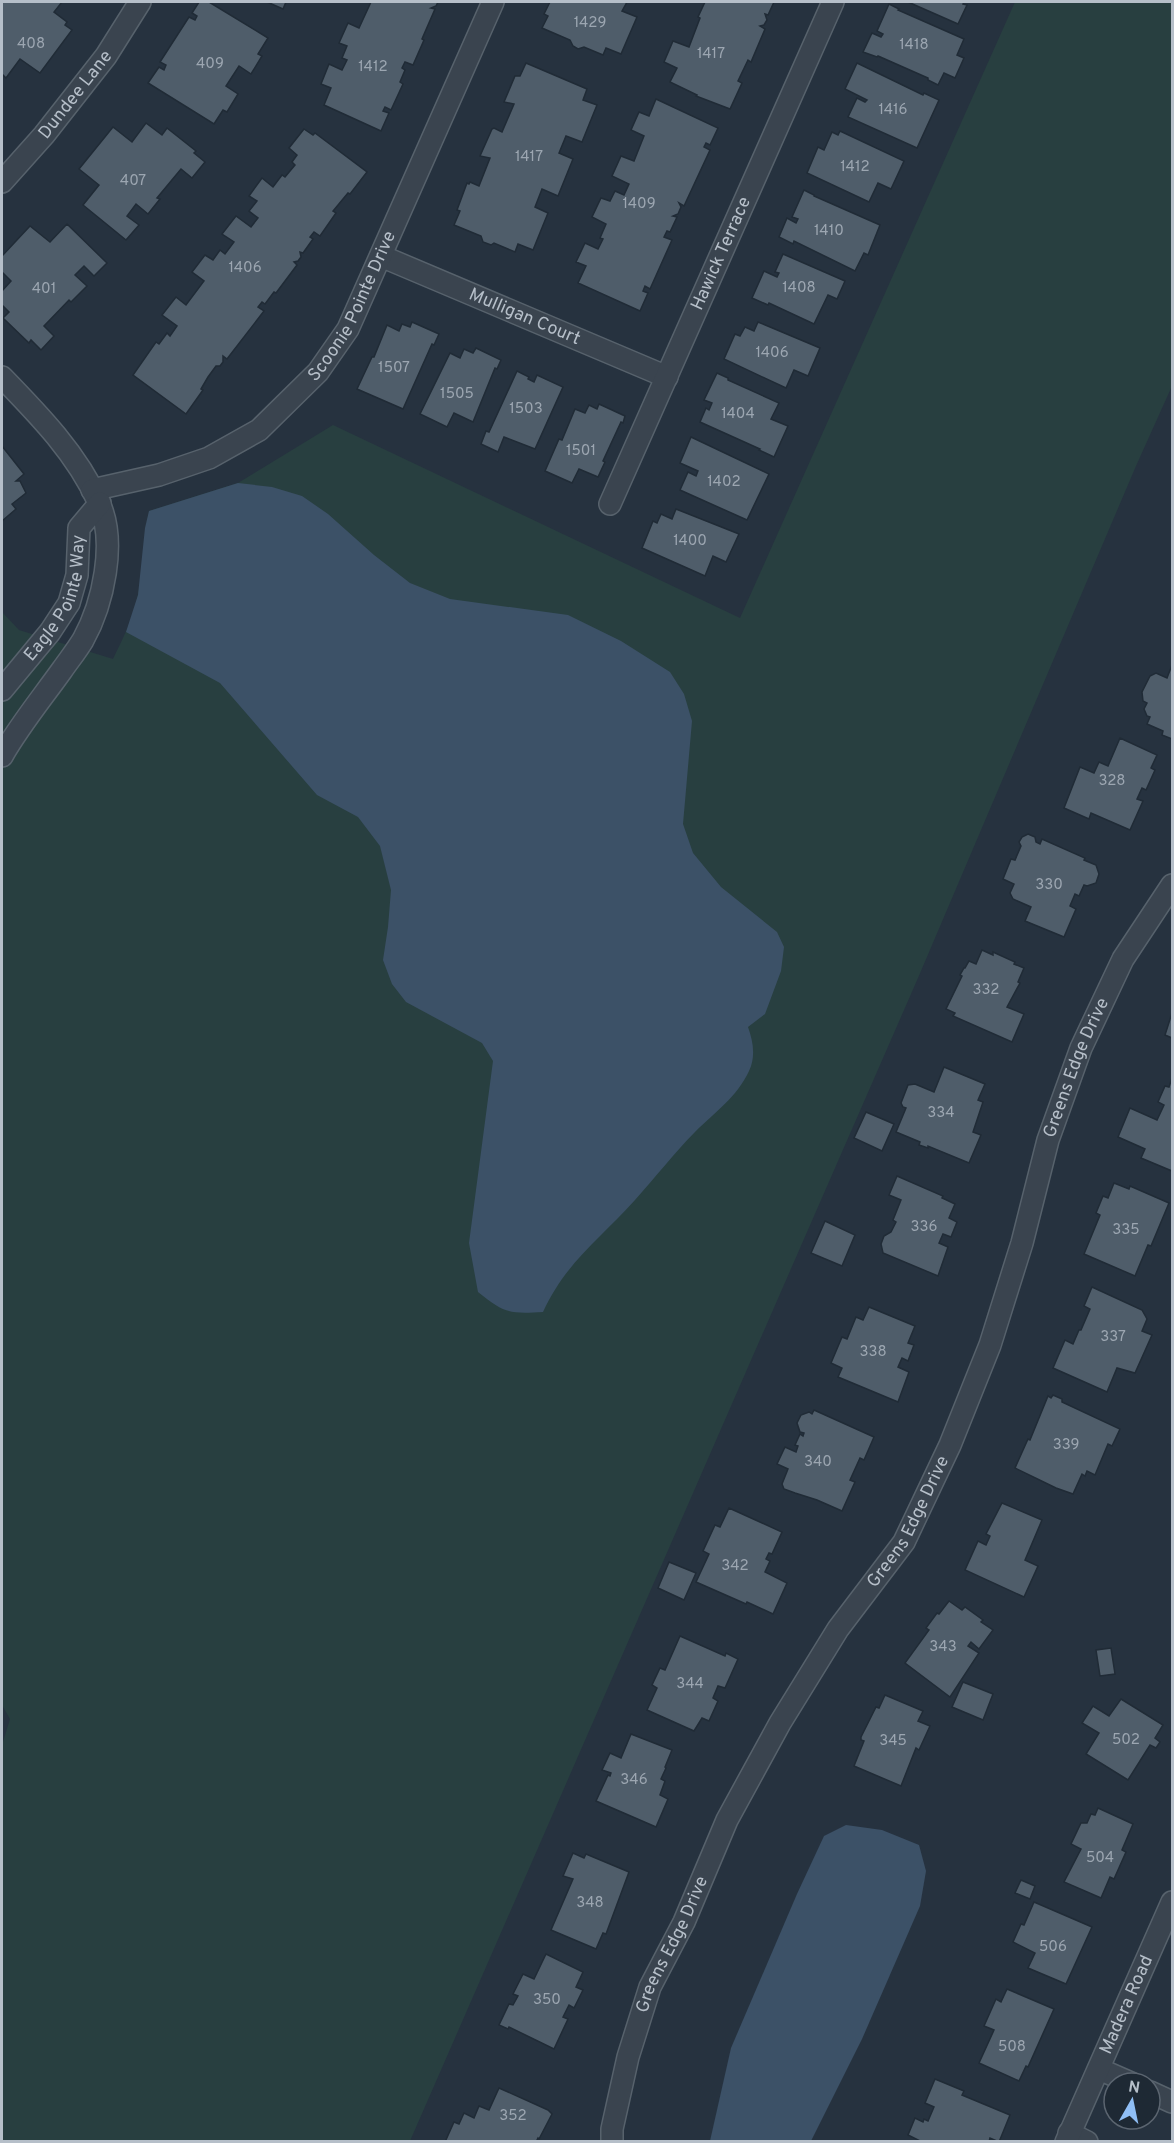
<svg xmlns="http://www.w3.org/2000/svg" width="1174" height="2143" viewBox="0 0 1174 2143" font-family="Overpass,sans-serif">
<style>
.green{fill:#283f40}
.water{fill:#3c5167}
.building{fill:#4f5d6a;stroke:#202b36;stroke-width:1.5}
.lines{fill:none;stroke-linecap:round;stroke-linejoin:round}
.minor-casing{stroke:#57626c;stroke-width:24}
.minor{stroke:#3a444f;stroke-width:21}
.labels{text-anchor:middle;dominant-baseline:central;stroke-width:4.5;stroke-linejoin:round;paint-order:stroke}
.number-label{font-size:15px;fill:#9ca6b1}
.street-label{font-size:18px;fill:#b6bfc9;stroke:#1e2934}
</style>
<rect width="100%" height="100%" fill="#26323f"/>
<!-- green -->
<path class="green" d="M1015 2H1172V386L1136 466 918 978 410 2141H2V1745L10 1719 2 1705V612L19 630 113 659C123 638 134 617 138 594 144 567 143 539 149 511L238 483 333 425 740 618Z"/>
<!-- water -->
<g class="water">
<path d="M238 483 272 487 302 496 328 514 374 555 410 583 450 599 568 615 621 641 670 672 684 694 692 721 683 824 693 853 721 887 777 932 784 947 781 971 765 1014 748 1027C753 1041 756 1056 749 1071 737 1097 715 1112 695 1132 674 1153 655 1178 635 1200 600 1239 566 1262 543 1312 509 1314 504 1313 478 1292L469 1243 493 1061 482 1043 406 1002 392 984 383 960 388 927 391 890 380 846 358 817 317 795 220 683 126 632 138 595 145 528 149 511Z"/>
<path d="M846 1825 882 1830 919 1845 926 1871 920 1906 862 2039 811 2141H710L731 2048 797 1894 824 1836Z"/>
</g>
<!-- building -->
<g class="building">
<path d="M2 2H62L54 12 67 22 65 25 72 30 40 73 20 59 6 78 2 74Z"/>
<path d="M199 2H209L268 38 258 54 262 56 251 74 239 66 226 86 238 94 227 112 223 110 214 124 148 83 159 67 164 70 166 65 160 62 189 17 195 20 197 16 192 13Z"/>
<path d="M267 2H286L283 9Z"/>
<path d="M371 2H438L436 6 431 8 435 9 422 39 424 40 413 65 405 62 402 68 405 70 400 82 403 84 391 110 385 107 383 111 389 113 381 131 324 105 331 88 321 84 329 64 342 70 347 60 342 58 347 46 339 43 348 23 359 28Z"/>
<path d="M550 2H627L622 11 637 17 621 54 606 48 603 55 584 47 578 49 573 46 570 40 542 28 548 16 544 14Z"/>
<path d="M705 2H774L768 15 765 14 767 20 764 25 760 26 765 29 751 62 748 60 738 81 742 83 730 109 696 96 697 95 670 82 677 68 664 62 673 41 689 47 700 18 698 17Z"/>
<path d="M908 2H964L963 4 967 5 958 24Z"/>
<path d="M889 4 899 9 898 10 964 39 957 55 964 58 955 78 944 73 938 85 928 80V78L878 56 877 57 863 52 872 33 881 37 883 34 877 31Z"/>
<path d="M526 63 587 89 583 100 597 105 582 142 566 136 559 153 573 159 558 196 542 189 535 207 548 213 533 250 518 244 515 252 494 243 491 245 483 242 481 236 454 225 460 211 457 210 467 183 469 184 470 182 479 186 490 158 480 156 492 129 494 128 502 132 514 104 504 102 515 76H520Z"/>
<path d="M857 63 923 95 924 93 939 100 917 148 848 117 857 98 865 102 867 100 845 89Z"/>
<path d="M656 99 718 128 710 145 706 143 704 147 710 150 684 206 679 203 681 207 678 214 673 216 677 217 670 232 667 231 664 237 672 240 650 289 645 286 643 291 648 293 640 311 578 283 586 266 576 262 585 243 598 249 603 239 600 238 606 224 592 217 601 198 610 201 615 191 624 195 629 184 612 176 621 156 634 161 644 136 631 130 639 112 649 116Z"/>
<path d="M146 123 162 135 167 128 196 151 194 153 205 162 192 178 181 169 157 198 160 199 148 214 136 204 127 216 139 225 126 240 83 205 99 185 79 169 113 127 132 142Z"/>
<path d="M304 129 313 135 315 133 367 172 350 194 348 193 333 211 336 213 320 236 314 232 310 237 313 239 303 253 300 252 301 257 298 261 294 262 297 265 276 293 274 292 265 304 262 302 258 307 264 311 227 359 223 356V362L220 366H216L208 377 201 389 203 390 186 414 133 375 156 342 159 344 167 333 170 336 177 326 162 315 176 297 186 305 204 281 192 272 205 255 213 260 220 250 225 254 234 242 222 234 236 216 251 227 258 218 249 211 257 201 249 196 262 178 273 187 282 175 285 177 295 165 292 162 297 155 289 148Z"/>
<path d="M840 131 904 161 891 189 878 183 869 202 807 173 818 147 824 150 832 132 838 135Z"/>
<path d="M804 190 814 195V196L880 225 868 255 864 253 855 271 794 241 793 244 779 237 787 218 796 223 798 219 792 217Z"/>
<path d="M67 224 107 263 94 276 84 266 75 275 87 286 71 302 69 300 44 326 54 336 41 350 31 340 29 343 3 318 9 312 2 305V291L11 281 2 272V256L30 226 50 242Z"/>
<path d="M783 254 845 281 837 299 828 295 814 324 769 303 768 305 752 298 764 271 777 277 779 273 775 272Z"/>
<path d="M412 322 439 334 434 345 432 344 403 409 357 389 372 357H374L387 325 399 331 402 324 410 327Z"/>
<path d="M758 322 820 348 808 376 794 370 786 388 724 359 735 334 740 336 745 327 754 331Z"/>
<path d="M476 348 501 360 497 369 495 368 473 422 454 413 447 427 420 414 450 353 460 358 464 349 473 353Z"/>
<path d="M517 371 529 377 528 379 534 382 537 375 563 387 535 449 504 437 498 452 481 444 486 431 489 432Z"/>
<path d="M717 373 728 378V380L779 403 771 419 788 426 774 457 759 450 760 449 700 422 706 408 709 410 712 403 704 400Z"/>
<path d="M599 404 625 416 623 423 621 422 603 461 605 462 598 477 579 469 572 483 545 471 559 439 562 440 575 409 585 413 589 405 597 409Z"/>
<path d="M691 437 769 474 747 520 680 490 688 472 696 476 698 471 680 463Z"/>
<path d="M2 446 24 474 16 481H20L26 493 12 504 16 509 2 521Z"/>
<path d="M676 509 739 534 726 562 713 556 705 576 642 548 653 521 657 523 661 514 672 519Z"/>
<path d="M1172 665V739L1162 735 1163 731 1147 724 1150 717 1147 716 1144 709 1147 703 1143 701 1142 692 1150 676 1156 673 1167 678Z"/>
<path d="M1120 738 1157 755 1151 768 1155 770 1146 790 1142 788 1137 799 1143 801 1130 830 1091 813 1089 819 1064 808 1080 767 1094 773 1099 762 1108 766Z"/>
<path d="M1028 834 1035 837 1036 842 1040 844 1042 839 1085 858 1084 860 1096 865 1099 874 1096 883 1087 886 1084 885 1079 896 1075 894 1070 906 1076 909 1064 937 1025 921 1031 907 1013 899 1010 893 1014 884 1003 879 1011 859 1015 860 1021 846 1019 842 1022 837Z"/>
<path d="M982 950 993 955V952L1015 962 1014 964 1024 968 1018 982 1020 983 1007 1007 1024 1014 1012 1042 953 1016 955 1013 946 1009 962 976 960 975 964 968H965L969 961 976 964Z"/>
<path d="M1172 1013V1038L1165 1035Z"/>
<path d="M944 1067 985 1084 978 1100 983 1102 973 1132 981 1135 969 1163 928 1146V1148L919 1145 920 1142 896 1132 906 1108 903 1107 901 1103 908 1085 915 1084 934 1092Z"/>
<path d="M1172 1078V1171L1141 1158 1145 1149 1118 1137 1130 1108 1157 1120 1164 1105 1158 1102 1165 1086 1169 1087Z"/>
<path d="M866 1112 894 1124 882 1151 854 1138Z"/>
<path d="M897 1176 943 1196 942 1198 955 1204 949 1218 957 1222 951 1237 943 1234 939 1243 948 1247 938 1276 883 1253 881 1244 884 1236 891 1232 896 1222 893 1220 901 1200 889 1195Z"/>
<path d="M1114 1183 1129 1189 1130 1186 1169 1203 1151 1246 1148 1245 1135 1276 1084 1254 1100 1215 1096 1213 1103 1196 1108 1198Z"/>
<path d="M825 1221 855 1235 842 1266 811 1253Z"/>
<path d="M1092 1287 1142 1310 1147 1319 1142 1331 1152 1335 1135 1373 1117 1368 1107 1392 1053 1368 1065 1340 1073 1344 1079 1330H1081L1090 1309 1084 1306Z"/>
<path d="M869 1307 915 1326 908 1343 914 1345 908 1361 902 1358 898 1367 909 1372 898 1402 838 1377 842 1368 831 1363 842 1337 847 1339 856 1317 863 1320Z"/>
<path d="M1053 1395 1062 1399V1402L1120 1429 1112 1446 1108 1444 1095 1475 1087 1471 1085 1476 1082 1474 1073 1494 1056 1488 1015 1468 1028 1439 1030 1440 1048 1396 1051 1398Z"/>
<path d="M814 1410 874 1437 864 1460 860 1458 850 1480 855 1482 842 1511 817 1500 795 1493 784 1489 782 1484 788 1469 777 1464 785 1447 796 1452 798 1446 795 1445 800 1434 803 1436 804 1433 800 1432 797 1423 801 1415 809 1412 812 1414Z"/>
<path d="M1002 1503 1042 1520 1025 1560 1038 1566 1024 1597 965 1570 978 1541 986 1545 990 1536 986 1534Z"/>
<path d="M729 1508 782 1532 772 1554 769 1553 766 1559 770 1561 765 1572 787 1583 773 1614 747 1602 746 1604 696 1582 709 1554 703 1551 715 1525 720 1527Z"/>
<path d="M669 1562 696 1573 684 1600 658 1588Z"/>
<path d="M949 1601 962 1610 965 1607 983 1620 981 1622 993 1630 979 1649 971 1642 968 1646 979 1653 950 1697 905 1663 929 1630 926 1628 937 1613 939 1614Z"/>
<path d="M680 1636 725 1656 726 1653 738 1659 725 1688 718 1686 713 1698 718 1701 709 1721 702 1718 694 1731 647 1710 657 1688 652 1685 660 1668 665 1670Z"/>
<path d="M1111 1648 1115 1674 1100 1676 1096 1650Z"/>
<path d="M963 1682 993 1694 983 1720 952 1707Z"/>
<path d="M885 1695 923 1711 918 1721 930 1726 919 1750 916 1748 901 1786 854 1766 864 1741 861 1740V1737L876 1707 879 1708Z"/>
<path d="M1121 1699 1163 1725 1155 1738 1160 1742 1156 1748 1150 1745 1128 1780 1086 1754 1099 1733 1082 1723 1093 1706 1109 1716Z"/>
<path d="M631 1734 672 1750 665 1767 666 1768 661 1779 665 1781 660 1795 668 1799 656 1827 596 1801 608 1775 610 1776 611 1773 602 1770 610 1753 621 1758Z"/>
<path d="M1098 1808 1133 1824 1122 1850 1126 1852 1114 1879 1110 1877 1101 1898 1064 1882 1081 1849 1071 1844 1081 1823H1087L1091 1814 1095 1815Z"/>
<path d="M573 1853 584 1858 586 1854 629 1872 606 1934 603 1933 596 1949 551 1930 573 1879 563 1876Z"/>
<path d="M1021 1880 1035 1886 1030 1899 1015 1893Z"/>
<path d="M1034 1902 1092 1927 1066 1984 1028 1968 1035 1953 1013 1942 1021 1924 1024 1925Z"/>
<path d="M546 1954 583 1972 576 1987 583 1990 574 2008 569 2005 563 2017 568 2019 554 2049 509 2027 508 2029 499 2025 509 2004 513 2005 518 1996 513 1994 523 1974 534 1979Z"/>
<path d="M1007 1989 1054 2009 1028 2067 1026 2066 1019 2081 979 2063 994 2030 984 2026 996 1999 1001 2002Z"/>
<path d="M935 2079 964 2091 962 2095 1010 2115 999 2142 990 2138 989 2142H922L908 2135 915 2118 923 2122 924 2119 928 2121 934 2107 925 2103Z"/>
<path d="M499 2088 548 2110 552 2114 539 2139 538 2138 536 2142H445L454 2122 459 2124 464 2113 474 2118 479 2106 489 2110Z"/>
</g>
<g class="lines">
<!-- minor casing -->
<g class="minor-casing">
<g id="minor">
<path id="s1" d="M2 182 44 135 106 56 140 2"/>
<path id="s2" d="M381 256 667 377"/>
<path d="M2 377C39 415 77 454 99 503 117 542 103 604 83 640 77 650 69 660 62 670 42 698 19 726 2 756"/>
<path id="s3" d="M92 490 159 475 209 458 259 430 318 372 348 329 493 2"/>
<path id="s4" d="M610 504 833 2"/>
<path id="s5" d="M2 690 50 632 69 603 77 575 79 528 100 503"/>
<path d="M1099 2069 1131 2083"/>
<path d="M1150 2092 1172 2102"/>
<path d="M1069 2133 1087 2142"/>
<path id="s6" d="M612 2142V2129L628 2057 650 1987 684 1922 727 1820 780 1723 838 1629 904 1542 950 1445 990 1345 1022 1243 1048 1140 1081 1048 1123 959 1172 885"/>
<path id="s7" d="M1066 2142 1172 1902"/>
</g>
</g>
<!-- minor -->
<use href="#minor" class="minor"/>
</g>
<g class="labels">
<!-- number labels -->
<g class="number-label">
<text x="590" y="23">1429</text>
<text x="31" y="44">408</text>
<text x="914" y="45">1418</text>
<text x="711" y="54">1417</text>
<text x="210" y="64">409</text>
<text x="373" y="67">1412</text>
<text x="893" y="110">1416</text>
<text x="529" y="157">1417</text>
<text x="855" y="167">1412</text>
<text x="133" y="181">407</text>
<text x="639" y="204">1409</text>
<text x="829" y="231">1410</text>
<text x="245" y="268">1406</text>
<text x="799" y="288">1408</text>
<text x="44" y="289">401</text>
<text x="772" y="353">1406</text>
<text x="394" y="368">1507</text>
<text x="457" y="394">1505</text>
<text x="526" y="409">1503</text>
<text x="738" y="414">1404</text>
<text x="581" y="451">1501</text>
<text x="724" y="482">1402</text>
<text x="690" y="541">1400</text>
<text x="1112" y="781">328</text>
<text x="1049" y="885">330</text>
<text x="986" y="990">332</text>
<text x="941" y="1113">334</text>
<text x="924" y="1227">336</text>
<text x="1126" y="1230">335</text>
<text x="1113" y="1337">337</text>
<text x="873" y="1352">338</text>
<text x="1066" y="1445">339</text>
<text x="818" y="1462">340</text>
<text x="735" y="1566">342</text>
<text x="943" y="1647">343</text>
<text x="690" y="1684">344</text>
<text x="1126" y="1740">502</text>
<text x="893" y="1741">345</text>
<text x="634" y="1780">346</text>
<text x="1100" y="1858">504</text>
<text x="590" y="1903">348</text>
<text x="1053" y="1947">506</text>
<text x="547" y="2000">350</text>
<text x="1012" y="2047">508</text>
<text x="513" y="2116">352</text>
</g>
<!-- street labels -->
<g class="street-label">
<text stroke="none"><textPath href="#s1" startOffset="114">Dundee Lane</textPath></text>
<text stroke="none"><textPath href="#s4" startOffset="274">Hawick Terrace</textPath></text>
<text stroke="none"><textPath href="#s3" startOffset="336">Scoonie Pointe Drive</textPath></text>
<text stroke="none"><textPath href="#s2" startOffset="156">Mulligan Court</textPath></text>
<text stroke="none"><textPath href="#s5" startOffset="110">Eagle Pointe Way</textPath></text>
<text stroke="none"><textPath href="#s6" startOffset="1180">Greens Edge Drive</textPath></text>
<text stroke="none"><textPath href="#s6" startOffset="694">Greens Edge Drive</textPath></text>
<text stroke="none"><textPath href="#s6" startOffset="208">Greens Edge Drive</textPath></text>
<text stroke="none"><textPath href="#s7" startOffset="150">Madera Road</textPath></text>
</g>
</g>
<!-- border -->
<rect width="1174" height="2143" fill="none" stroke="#b6bfc9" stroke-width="6"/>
<!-- north arrow -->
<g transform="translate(1132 2101) rotate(9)"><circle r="28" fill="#1e2934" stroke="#5b6570" stroke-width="1.5"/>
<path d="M0-4.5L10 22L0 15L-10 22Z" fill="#8fbef5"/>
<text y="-9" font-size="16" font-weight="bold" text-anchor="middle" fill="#b6bfc9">N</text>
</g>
</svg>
